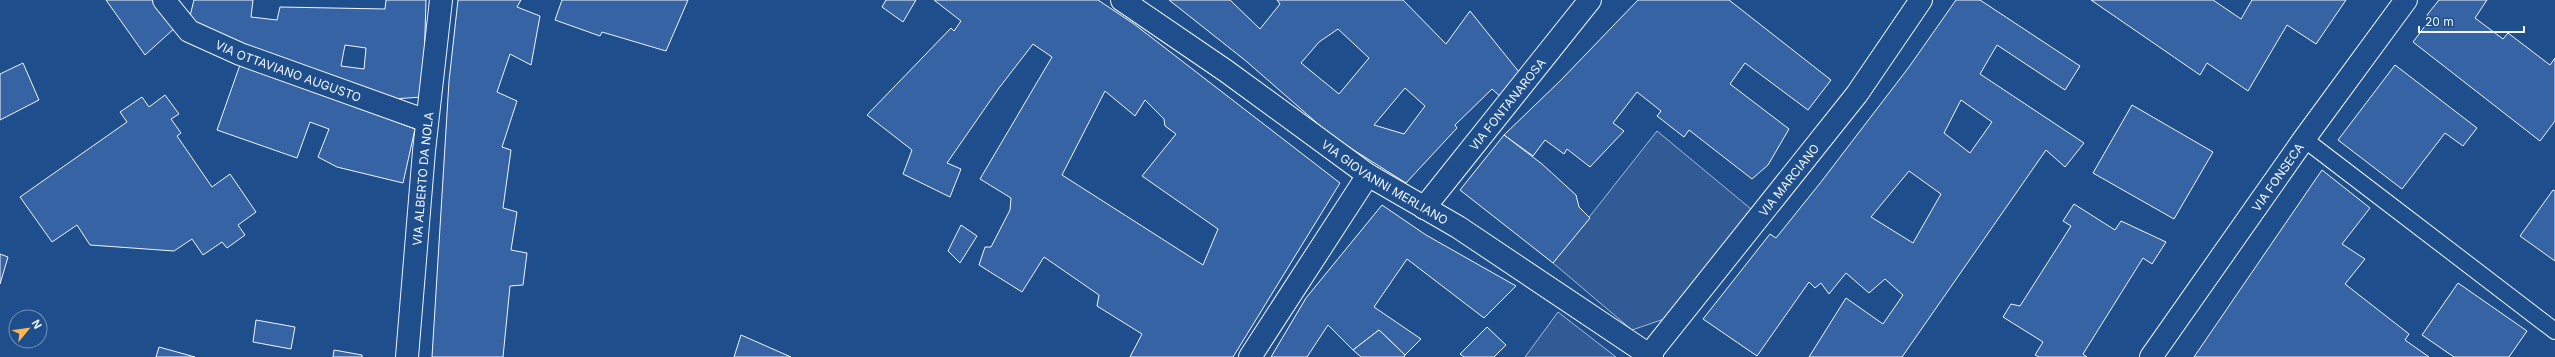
<svg xmlns="http://www.w3.org/2000/svg" width="2555" height="357" viewBox="0 0 2555 357" font-family="Inter,sans-serif">
<style>
.built{fill:#305b95;stroke:#a8bbd7}
.building{fill:#3563a3;stroke:#f2f6ff;fill-rule:evenodd}
.lines{fill:none;stroke-linecap:round;stroke-linejoin:round}
.service-casing{stroke:#f2f6ff;stroke-width:18}
.minor-casing{stroke:#f2f6ff;stroke-width:24}
.service{stroke:#1f4e8c;stroke-width:16}
.minor{stroke:#1f4e8c;stroke-width:22}
.labels{text-anchor:middle;dominant-baseline:central;stroke-width:3;stroke-linejoin:round;paint-order:stroke}
.street-label{font-size:12px;fill:#f2f6ff;stroke:#1f4e8c}
</style>
<rect width="100%" height="100%" fill="#1f4e8c"/>
<!-- built -->
<g class="built">
<path d="M1657 131 1751 209 1664 319 1632 330 1553 263Z"/>
<path d="M1558 312 1616 357H1525Z"/>
</g>
<!-- building -->
<g class="building">
<path d="M106 0H157L177 26 145 55Z"/>
<path d="M194 0H253L251 17 277 20 280 7 385 9 386 0H426L423 97 392 99 256 53 189 20ZM345 45 366 48 364 69 341 66Z"/>
<path d="M458 0H521L517 7 540 16 531 65 510 54 497 92 517 101 502 147 511 150 503 208 517 212 511 250 527 253 523 285 510 286 503 357H432L449 81Z"/>
<path d="M562 0H688L666 51 602 32 600 36 555 20Z"/>
<path d="M886 0H916L903 22 882 7Z"/>
<path d="M934 0H1098L1134 24 1340 183 1233 357H1130L1142 334 1097 306 1099 295 1044 257 1022 292 979 265 985 247H991L1010 210 1011 198 980 179 1052 57 1033 44 999 88 947 163 961 169 950 197 903 174 912 150 867 115 951 28 954 31 961 21ZM1105 91 1135 116 1145 100 1164 119 1165 126 1176 134 1142 176 1218 229 1203 265 1062 175Z"/>
<path d="M1169 0H1230L1260 29 1280 4 1277 0H1403L1446 44 1470 11 1523 77 1501 97 1492 89 1455 125 1457 128 1406 183 1333 137 1246 61ZM1338 29 1369 58 1339 94 1301 63 1319 42ZM1405 88 1425 106 1404 134 1374 125Z"/>
<path d="M1638 0H1729L1831 80 1808 110 1745 63 1730 84 1789 129 1768 165 1752 179 1689 130 1684 137 1657 116 1661 111 1637 92 1613 123 1624 131 1590 167 1567 149 1564 154 1545 140 1533 156 1504 135 1561 80Z"/>
<path d="M1956 0H1980L2080 66 2065 90 1997 45 1980 74 2084 143 2065 167 2046 150 1902 357H1809L1846 298 1883 324 1903 295 1885 279 1869 293 1846 273 1829 294 1821 283 1815 288 1809 282 1757 356 1703 319 1770 234 1776 238 1821 182 1909 67ZM1961 100 1992 122 1970 153 1944 133ZM1909 171 1941 194 1913 243 1871 217Z"/>
<path d="M2091 0H2213L2241 19 2252 0H2346L2316 44 2287 25 2248 91 2207 63 2200 75Z"/>
<path d="M2439 0H2487L2475 18 2503 39 2508 33 2550 65 2555 58V121L2540 141 2413 42 2431 18 2427 15Z"/>
<path d="M241 62 415 129 403 183 337 167 318 157 329 129 310 122 297 158 217 130Z"/>
<path d="M23 63 39 100 0 120V74Z"/>
<path d="M2395 65 2477 128 2463 146 2445 133 2402 189 2338 140Z"/>
<path d="M165 95 179 114 171 119 181 133 177 136 212 187 230 174 256 212 238 225 245 235 227 248 222 242 203 255 192 239 174 251 90 245 77 225 52 242 20 197 127 122 120 112 142 97 149 107Z"/>
<path d="M2132 105 2213 152 2174 219 2093 173Z"/>
<path d="M1504 135 1542 164 1576 195 1579 207 1590 218 1553 263 1460 190Z"/>
<path d="M2322 170 2370 208 2342 244 2365 259 2345 284 2409 334 2405 340 2429 357H2194Z"/>
<path d="M2553 190 2555 191V261L2520 236Z"/>
<path d="M2074 204 2115 230 2121 221 2166 242 2152 264 2143 258 2083 354 2087 357H2039L2035 355 2043 342 2003 317 2011 304 2020 306 2071 226 2063 221Z"/>
<path d="M1382 205 1426 235 1516 286 1484 318 1407 259 1374 307 1421 339 1405 355 1379 330 1353 350 1328 325 1307 357H1271L1306 298Z"/>
<path d="M961 225 977 236 960 263 948 251Z"/>
<path d="M0 254 8 257 0 284Z"/>
<path d="M2458 283 2527 331 2509 357H2454L2422 335Z"/>
<path d="M256 320 295 327 291 349 253 342Z"/>
<path d="M1487 327 1506 345 1494 357H1464L1460 354Z"/>
<path d="M1379 330 1405 355 1404 357H1361L1353 350Z"/>
<path d="M741 335 791 357H734Z"/>
<path d="M159 347 195 357H156Z"/>
<path d="M334 350 362 355V357H333Z"/>
</g>
<g class="lines">
<!-- service casing -->
<g class="service-casing">
<path id="service" d="M2304 139 2555 331"/>
</g>
<!-- minor casing -->
<g class="minor-casing">
<g id="minor">
<path id="s1" d="M164 0 189 31 240 54 427 121"/>
<path id="s2" d="M1122 0 1226 71 1368 175 1458 227 1652 357"/>
<path id="s3" d="M1424 208 1590 0"/>
<path id="s4" d="M1649 355 1857 94 1921 0"/>
<path id="s5" d="M407 357 424 151 441 0"/>
<path d="M1250 357 1368 175"/>
<path id="s6" d="M2151 357 2304 139 2406 0"/>
</g>
</g>
<!-- service -->
<use href="#service" class="service"/>
<!-- minor -->
<use href="#minor" class="minor"/>
</g>
<g class="labels">
<!-- street labels -->
<g class="street-label">
<text stroke="none"><textPath href="#s1" startOffset="147">VIA OTTAVIANO AUGUSTO</textPath></text>
<text stroke="none"><textPath href="#s3" startOffset="133">VIA FONTANAROSA</textPath></text>
<text stroke="none"><textPath href="#s6" startOffset="220">VIA FONSECA</textPath></text>
<text stroke="none"><textPath href="#s5" startOffset="179">VIA ALBERTO DA NOLA</textPath></text>
<text stroke="none"><textPath href="#s4" startOffset="224">VIA MARCIANO</textPath></text>
<text stroke="none"><textPath href="#s2" startOffset="320">VIA GIOVANNI MERLIANO</textPath></text>
</g>
</g>
<!-- north arrow -->
<g transform="translate(28 329) rotate(61)"><circle r="19" fill="#1f4e8c" stroke="#7391ba"/>
<path d="M0-3L7 15L0 10L-7 15Z" fill="#ffb74d"/>
<text y="-6" font-size="11" font-weight="bold" text-anchor="middle" fill="#f2f6ff">N</text>
</g>
<!-- scale -->
<path d="M2419 26v6h105v-6" fill="none" stroke="#f2f6ff" stroke-width="2"/>
<text x="2425" y="26" font-size="12" fill="#f2f6ff" stroke="#1f4e8c" stroke-width="3" paint-order="stroke">20 m</text>
</svg>
